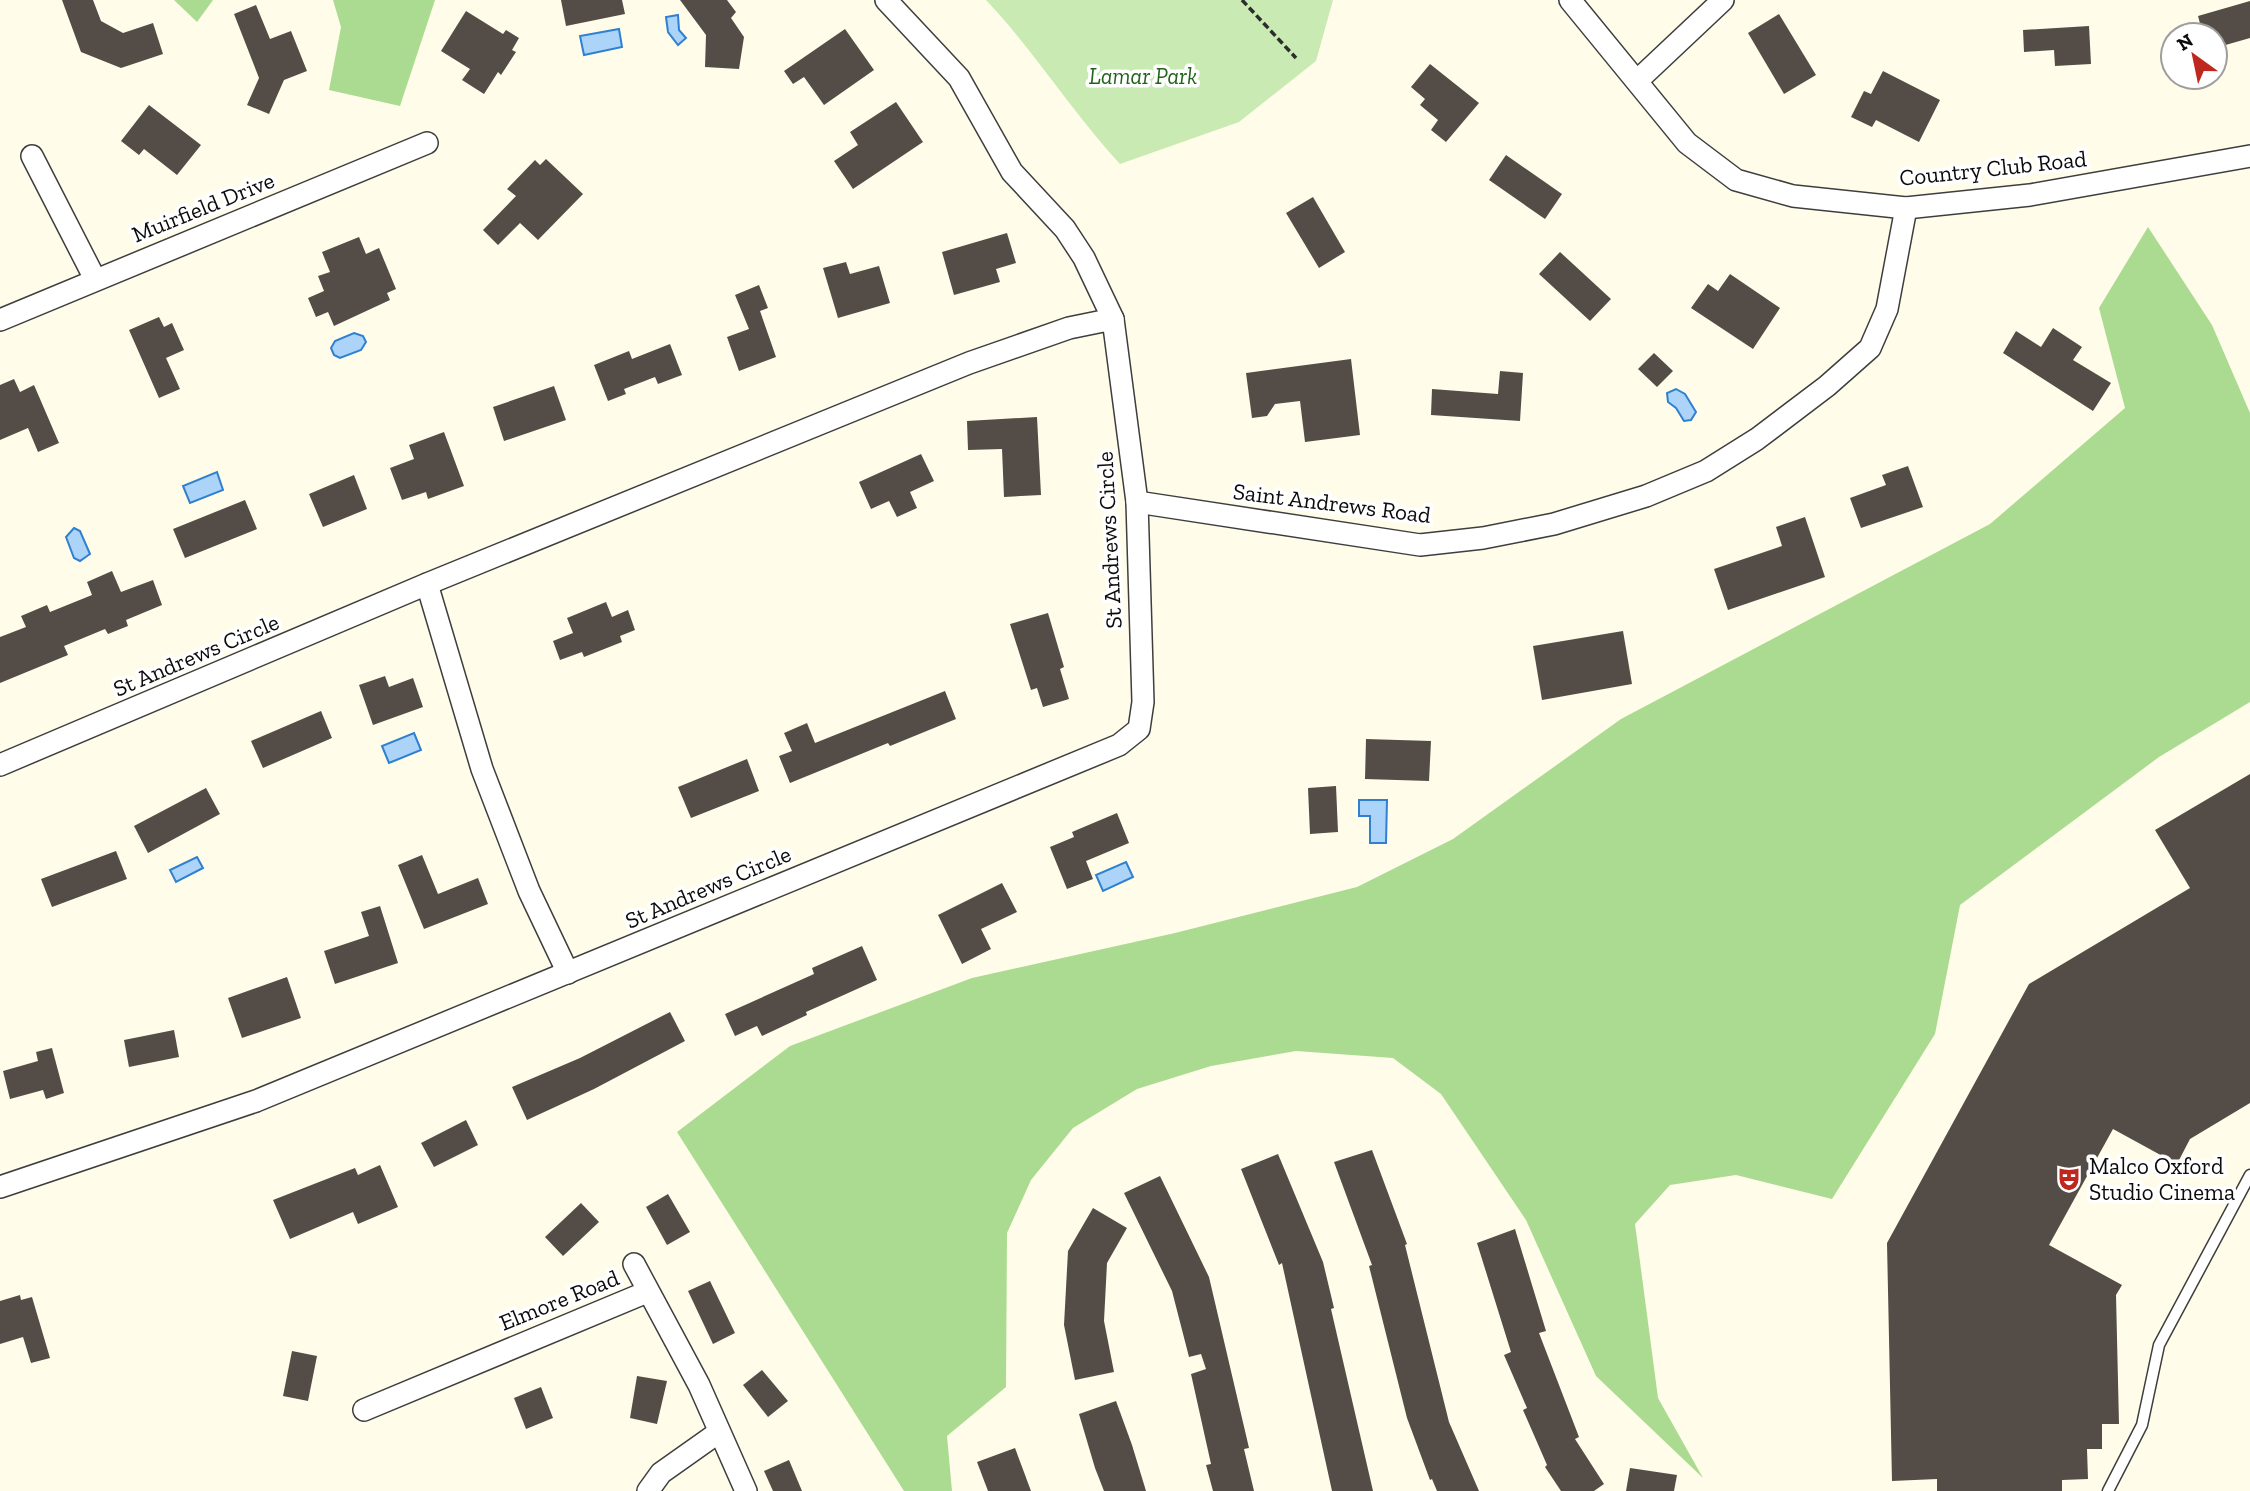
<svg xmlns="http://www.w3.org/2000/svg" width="2250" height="1491" viewBox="0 0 2250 1491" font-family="'Zilla Slab',serif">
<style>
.green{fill:#c9eab2}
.forest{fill:#aadb91}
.water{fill:#acd4f8;stroke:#3080d1;stroke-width:2}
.building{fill:#544d47}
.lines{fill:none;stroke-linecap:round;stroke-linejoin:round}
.lane-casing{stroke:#3e3e3e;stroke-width:13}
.street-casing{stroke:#3e3e3e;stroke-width:24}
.path{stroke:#2d2d2d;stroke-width:3.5;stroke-dasharray:7 3.5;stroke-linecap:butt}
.lane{stroke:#fff;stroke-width:10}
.street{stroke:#fff;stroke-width:21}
.labels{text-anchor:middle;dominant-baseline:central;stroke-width:7;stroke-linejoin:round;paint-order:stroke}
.park-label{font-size:23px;font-style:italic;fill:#22641a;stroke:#fff}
.street-label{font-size:23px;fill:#0b0b0b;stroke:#fff}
.poi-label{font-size:23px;fill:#0b0b0b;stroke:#fff;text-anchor:start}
</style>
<rect width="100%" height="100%" fill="#fffde9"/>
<!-- green -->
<path class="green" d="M986 0H1333L1316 61 1239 122 1120 164C1072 112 1035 52 986 0Z"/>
<!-- forest -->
<g class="forest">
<path d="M174 0H213L197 22Z"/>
<path d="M333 0H435L400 106 329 90 341 27Z"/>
<path d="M2148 227 2212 325 2250 413V702L2159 757 1960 905 1935 1034 1832 1199 1736 1175 1670 1185 1635 1224 1658 1398 1703 1478 1596 1376 1526 1220 1441 1094 1393 1058 1296 1051 1211 1066 1137 1089 1073 1128 1031 1180 1007 1233 1006 1387 947 1436 952 1491H904L677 1132 790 1046 972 978 1175 933 1357 887 1453 839 1621 719 1990 524 2125 408 2099 308Z"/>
</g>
<!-- water -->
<g class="water">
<path d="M678 15 679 30 686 38 678 45 668 32 666 17Z"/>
<path d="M619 29 622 47 584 55 580 36Z"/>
<path d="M354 333 363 336 366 342 361 350 340 358 334 355 331 348 335 341Z"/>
<path d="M1676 389 1685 394 1696 412 1691 420 1684 421 1676 408 1668 402 1667 393Z"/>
<path d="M217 472 223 490 190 503 183 486Z"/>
<path d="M74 528 80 531 90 554 80 561 74 558 66 537Z"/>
<path d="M414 733 421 750 389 763 382 746Z"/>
<path d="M1359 800H1387L1386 843H1370V816H1359Z"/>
<path d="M197 857 203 868 176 882 170 870Z"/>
<path d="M1126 862 1133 877 1103 891 1096 875Z"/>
</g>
<!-- building -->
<g class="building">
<path d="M62 0H93L101 21 123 33 153 23 163 54 121 68 81 52Z"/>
<path d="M561 0H622L625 14 566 26Z"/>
<path d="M680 0H727L736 12 731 18 744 37 739 69 705 67 706 35Z"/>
<path d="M2250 1V38L2215 48V35H2203L2198 16Z"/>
<path d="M256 5 270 39 291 31 307 71 284 80 269 114 247 105 259 78 234 14Z"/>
<path d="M466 11 503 34 506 30 519 38 512 50 516 52 501 75 498 72 484 94 462 80 470 69 441 51Z"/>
<path d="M1779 14 1816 75 1784 94 1748 33Z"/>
<path d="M2089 26 2091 64 2055 66 2054 50 2024 52 2023 30Z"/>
<path d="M845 29 874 70 824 105 804 77 793 84 784 71Z"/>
<path d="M1430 64 1479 103 1446 142 1431 130 1438 120 1420 105 1425 99 1411 87Z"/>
<path d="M1883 71 1940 100 1919 142 1876 120 1872 127 1851 117 1864 91 1871 94Z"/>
<path d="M896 102 923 142 853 189 834 161 858 145 850 132Z"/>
<path d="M149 105 201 145 177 175 144 149 139 155 121 141Z"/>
<path d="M1506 155 1562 194 1545 219 1489 180Z"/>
<path d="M546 159 583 194 538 240 520 223 498 245 483 230 516 196 507 189 535 160 540 165Z"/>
<path d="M1313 197 1345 252 1319 268 1286 213Z"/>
<path d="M1007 233 1016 263 996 269 1000 282 954 295 942 252Z"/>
<path d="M359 237 366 254 379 248 396 289 387 293 390 300 334 326 328 312 316 317 308 298 324 291 318 276 330 272 322 252Z"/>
<path d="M1560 252 1611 299 1590 321 1539 274Z"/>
<path d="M846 262 850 274 879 266 890 303 838 318 823 268Z"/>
<path d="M1730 274 1780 308 1753 349 1691 308 1708 284 1718 291Z"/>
<path d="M759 285 768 308 760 311 776 357 739 371 727 337 749 329 735 295Z"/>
<path d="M159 317 164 327 172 323 184 350 166 358 180 389 159 398 129 330Z"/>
<path d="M2053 328 2082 347 2073 360 2111 383 2093 411 2003 353 2016 331 2041 347Z"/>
<path d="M670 344 682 375 658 384 655 377 624 389 626 394 608 401 594 365 629 351 632 359Z"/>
<path d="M1654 353 1673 371 1657 387 1638 369Z"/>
<path d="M1351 359 1360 435 1305 442 1300 401 1275 404 1267 416 1252 418 1246 373Z"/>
<path d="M1500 371 1523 373 1520 421 1431 415 1432 389 1498 394Z"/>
<path d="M14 379 20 392 34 385 59 443 38 452 28 428 0 440V385Z"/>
<path d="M554 386 566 420 504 441 493 407Z"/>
<path d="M1037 417 1041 495 1004 497 1002 449 968 450 967 421Z"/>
<path d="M444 432 464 486 428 499 426 492 402 500 390 468 414 459 409 445Z"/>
<path d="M921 454 934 481 910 492 917 508 897 517 889 501 871 509 859 482Z"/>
<path d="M1908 466 1923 507 1861 528 1850 498 1886 485 1882 475Z"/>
<path d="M354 475 367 509 323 527 309 494Z"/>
<path d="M245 500 257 529 185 558 173 529Z"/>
<path d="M1805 517 1825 577 1728 610 1714 569 1782 546 1776 527Z"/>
<path d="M112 571 121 592 153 580 162 605 126 620 128 626 108 634 105 629 64 646 68 655 0 683V637L26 627 21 616 47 605 50 612 92 595 87 582Z"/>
<path d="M606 602 612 617 628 610 635 630 620 636 622 642 584 657 582 652 560 660 553 641 573 633 567 618Z"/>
<path d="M1048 613 1064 667 1060 669 1069 699 1043 707 1037 688 1031 690 1010 624Z"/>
<path d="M1623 631 1632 684 1542 700 1533 646Z"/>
<path d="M385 676 389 687 413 678 423 707 373 725 359 685Z"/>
<path d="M945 691 956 719 890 746 888 743 790 783 779 756 792 751 784 733 807 723 815 743Z"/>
<path d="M321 711 332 738 263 768 251 741Z"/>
<path d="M1366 739 1431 741 1429 781 1365 779Z"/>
<path d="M747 759 759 791 691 818 678 787Z"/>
<path d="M2250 774V1103L2190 1139 2177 1164 2113 1129 2049 1245 2122 1285 2116 1295 2119 1424H2102V1449H2087L2088 1479 2062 1480V1491H1937V1479L1892 1481 1887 1243 2029 984 2190 888 2155 830Z"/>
<path d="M1336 786 1338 832 1310 834 1308 788Z"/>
<path d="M206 788 220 814 148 853 134 826Z"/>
<path d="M1117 813 1129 843 1086 861 1093 879 1067 889 1050 847 1074 837 1072 832Z"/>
<path d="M116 851 127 879 52 907 41 879Z"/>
<path d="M422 855 438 894 478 878 488 904 424 929 398 865Z"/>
<path d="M1002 883 1017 912 981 929 991 949 962 964 938 915Z"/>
<path d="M380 906 398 963 335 984 324 951 369 936 361 912Z"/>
<path d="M862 946 877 980 806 1012 807 1015 762 1036 757 1026 735 1036 725 1014 814 974 812 968Z"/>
<path d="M287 977 301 1018 242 1038 228 998Z"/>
<path d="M670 1012 685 1041 594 1089 527 1120 512 1087 580 1058Z"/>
<path d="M174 1030 179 1057 129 1067 124 1040Z"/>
<path d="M52 1048 64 1093 46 1099 43 1090 10 1099 3 1071 38 1061 36 1052Z"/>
<path d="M466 1120 478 1145 434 1167 421 1143Z"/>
<path d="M1372 1150 1407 1244 1405 1245 1449 1422 1479 1491H1437L1432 1479 1430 1480 1407 1418 1369 1266 1372 1265 1334 1162Z"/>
<path d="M1278 1154 1323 1262 1334 1308 1331 1309 1373 1491H1332L1282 1263 1279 1265 1241 1169Z"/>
<path d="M380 1165 398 1207 358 1224 353 1212 290 1239 273 1200 355 1168 358 1175Z"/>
<path d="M1160 1176 1209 1277 1249 1448 1244 1449 1254 1491H1213L1206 1465 1211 1464 1191 1374 1206 1369 1201 1354 1189 1357 1172 1291 1124 1193Z"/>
<path d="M668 1194 690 1232 667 1245 646 1207Z"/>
<path d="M581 1203 599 1222 563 1256 545 1237Z"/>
<path d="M1093 1208 1127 1228 1107 1263 1104 1321 1114 1372 1075 1380 1064 1325 1068 1251Z"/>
<path d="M1515 1229 1546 1331 1539 1333 1579 1437 1575 1439 1604 1484 1594 1491H1561L1545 1467 1547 1465 1523 1410 1527 1408 1504 1355 1511 1352 1477 1243Z"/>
<path d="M710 1281 735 1333 713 1344 688 1291Z"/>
<path d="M20 1295 21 1300 32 1297 50 1358 31 1363 23 1337 0 1344V1301Z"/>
<path d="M292 1351 317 1356 308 1401 283 1396Z"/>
<path d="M762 1370 788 1401 768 1417 743 1385Z"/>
<path d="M637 1376 667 1381 657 1424 630 1418Z"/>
<path d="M541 1387 553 1418 526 1429 514 1398Z"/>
<path d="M1116 1401 1132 1445 1146 1491H1104L1095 1468 1079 1414Z"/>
<path d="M1015 1448 1031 1491H988L977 1462Z"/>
<path d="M789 1460 802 1491H773L764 1471Z"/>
<path d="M1630 1468 1677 1475 1674 1491H1626Z"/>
</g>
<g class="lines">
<!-- lane casing -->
<g class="lane-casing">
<path id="lane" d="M2108 1491 2142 1425 2159 1345 2250 1175"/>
</g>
<!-- street casing -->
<g class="street-casing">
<g id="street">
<path d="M886 0 959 78 1012 172 1065 229 1084 258 1113 319"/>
<path d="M1570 0 1687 143 1736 180 1793 196 1906 208 2030 195 2250 156"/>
<path d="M1637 81 1723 0"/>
<path d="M32 156 95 279"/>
<path d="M0 320 427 143"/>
<path d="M1137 502 1420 545 1483 538 1554 524 1646 496 1706 471 1757 439 1827 386 1870 348 1887 309 1906 208"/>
<path d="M427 584 482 769 529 891 568 973"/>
<path d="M0 765 427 584 969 363 1069 328 1113 319 1137 502 1143 702 1139 729 1119 745 256 1101 0 1187"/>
<path d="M634 1264 699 1385 746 1491"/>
<path d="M364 1410 647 1292"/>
<path d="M648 1491 661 1473 719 1432"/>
</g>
</g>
<!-- path -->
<path class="path" d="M1242 0 1296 58"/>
<!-- lane -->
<use href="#lane" class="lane"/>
<!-- street -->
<use href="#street" class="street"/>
</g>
<!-- icons -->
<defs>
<g id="theatre-bare" transform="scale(1.89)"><path d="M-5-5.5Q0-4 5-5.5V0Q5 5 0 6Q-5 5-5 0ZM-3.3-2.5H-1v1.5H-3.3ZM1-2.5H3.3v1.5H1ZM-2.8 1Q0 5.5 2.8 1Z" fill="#be281f" stroke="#fff" stroke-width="2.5" paint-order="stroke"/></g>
</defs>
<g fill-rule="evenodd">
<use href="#theatre-bare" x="2069" y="1179"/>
</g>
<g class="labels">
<!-- park labels -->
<g class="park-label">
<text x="1143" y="76">Lamar Park</text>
</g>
<!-- street labels -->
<g class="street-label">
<text transform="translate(1993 168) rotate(-6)">Country Club Road</text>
<text transform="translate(203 207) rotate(-22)">Muirfield Drive</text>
<text transform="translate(1332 503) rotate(7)">Saint Andrews Road</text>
<text transform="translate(1109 540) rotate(-93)">St Andrews Circle</text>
<text transform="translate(196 655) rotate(-23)">St Andrews Circle</text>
<text transform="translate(708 887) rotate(-23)">St Andrews Circle</text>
<text transform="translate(559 1300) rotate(-22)">Elmore Road</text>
</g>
<!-- poi labels -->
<g class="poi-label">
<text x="2089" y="1166">Malco Oxford<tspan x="2089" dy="26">Studio Cinema</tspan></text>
</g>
</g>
<!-- north arrow -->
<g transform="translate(2194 56) rotate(327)"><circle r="33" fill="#ffffff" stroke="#9d9d9d" stroke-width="2"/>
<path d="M0-5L12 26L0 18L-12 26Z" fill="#be281f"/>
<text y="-10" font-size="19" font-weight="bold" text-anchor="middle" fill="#0b0b0b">N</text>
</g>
</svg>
